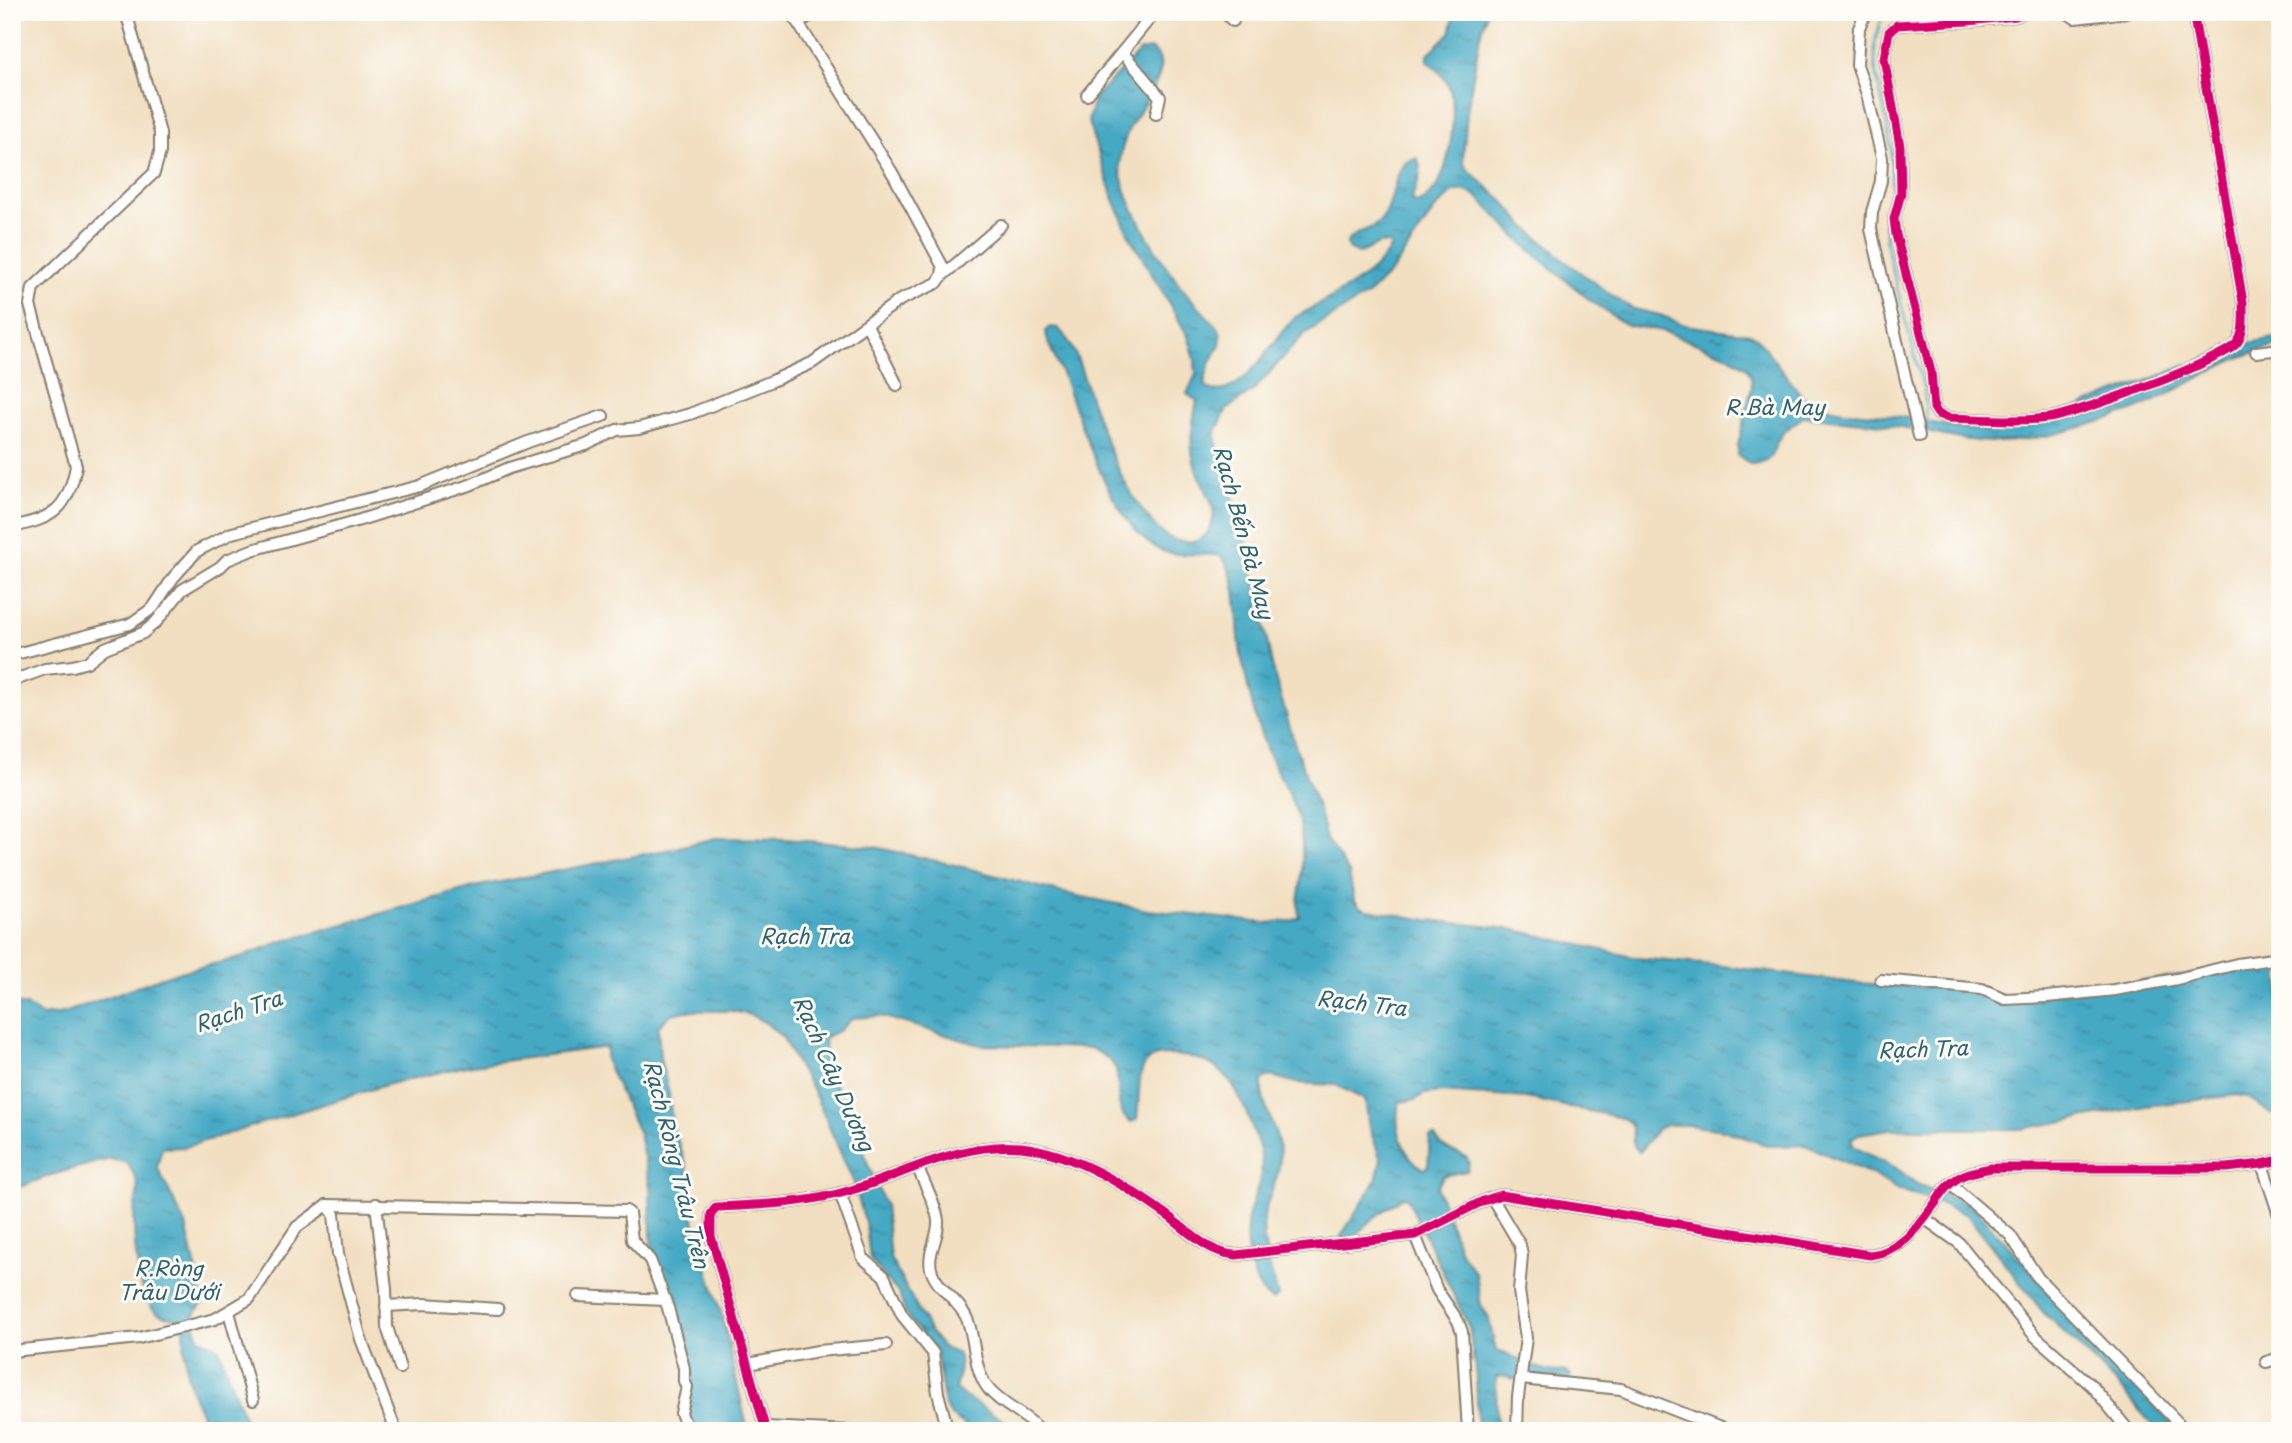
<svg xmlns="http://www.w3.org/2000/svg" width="2292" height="1443" viewBox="0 0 2292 1443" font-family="'Playpen Sans',sans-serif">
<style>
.water{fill:url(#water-ripples);stroke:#306270;stroke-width:2}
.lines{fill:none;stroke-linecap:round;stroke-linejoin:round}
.stream{stroke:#45a9c4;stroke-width:2.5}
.street-casing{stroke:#877e6e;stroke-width:14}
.street{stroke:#fff;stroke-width:10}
.cycleway-casing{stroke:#fdfcf7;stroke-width:13}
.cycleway{stroke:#d6006c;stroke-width:9}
.labels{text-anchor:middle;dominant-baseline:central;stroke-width:6;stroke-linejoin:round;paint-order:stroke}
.water-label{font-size:21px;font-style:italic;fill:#306270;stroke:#fdfcf7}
</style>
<defs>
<pattern id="water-ripples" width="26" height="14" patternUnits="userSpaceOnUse" patternTransform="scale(1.75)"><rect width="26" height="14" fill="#45a9c4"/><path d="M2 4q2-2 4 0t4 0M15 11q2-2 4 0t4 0" fill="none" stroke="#39899e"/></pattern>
</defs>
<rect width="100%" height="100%" fill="#fdfcf7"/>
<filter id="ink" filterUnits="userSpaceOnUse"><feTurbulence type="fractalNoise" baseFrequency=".0143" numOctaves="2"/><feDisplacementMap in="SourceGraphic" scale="14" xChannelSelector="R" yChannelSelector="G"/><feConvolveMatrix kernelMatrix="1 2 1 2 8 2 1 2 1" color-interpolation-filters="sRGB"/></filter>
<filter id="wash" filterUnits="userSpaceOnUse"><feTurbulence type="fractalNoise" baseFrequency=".00686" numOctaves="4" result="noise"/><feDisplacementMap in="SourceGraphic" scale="28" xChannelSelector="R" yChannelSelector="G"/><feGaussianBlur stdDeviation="1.57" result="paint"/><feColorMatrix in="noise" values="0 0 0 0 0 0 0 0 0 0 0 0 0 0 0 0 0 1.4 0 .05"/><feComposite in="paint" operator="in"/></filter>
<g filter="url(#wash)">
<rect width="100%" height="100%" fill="#f2dfc1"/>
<!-- water -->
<path class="water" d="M1455 12H1487L1480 36 1467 112 1463 159 1466 168 1503 201 1525 226 1570 265 1624 304 1634 309 1660 315 1685 325 1750 334 1757 338 1802 396C1829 415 1869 412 1901 417 1930 421 1957 430 1986 430 2003 430 2018 427 2034 424L2240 345 2280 337V346C2225 355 2181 393 2129 412 2088 426 2043 440 1999 442 1963 443 1930 431 1894 426 1864 421 1834 420 1804 416 1797 422 1787 428 1781 435 1770 451 1776 464 1750 464L1738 455V445L1752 387 1751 376 1747 368 1729 356 1663 331 1626 325 1590 300 1551 268 1520 241 1476 195 1463 190 1453 192 1435 209 1392 271 1370 293 1303 335 1255 389 1227 409 1216 431V441L1247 542 1274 674 1296 748 1319 812 1326 839 1349 873 1354 899 1360 907 1368 910 1428 920 1511 929 1637 958 1722 966 1856 983 1979 990 2010 1000 2280 962V1106L2278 1113 2272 1115 2248 1097 2237 1095 2146 1106 2022 1129H1890L1859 1134 1851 1139 1854 1147 1895 1167 1917 1184 1972 1205 2109 1358 2178 1431H2157L2118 1385 2043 1312 1967 1215 1927 1198 1898 1190 1872 1174 1805 1145 1769 1146 1723 1130 1688 1125H1667L1657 1129 1641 1151 1639 1152 1633 1146C1632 1133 1636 1123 1622 1118L1526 1098 1441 1092 1424 1094 1415 1100 1399 1102C1394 1126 1401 1156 1424 1169L1428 1166 1430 1137 1434 1136C1438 1140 1442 1146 1447 1149 1457 1155 1474 1152 1467 1171L1443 1176 1437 1188 1460 1251 1476 1274 1481 1306 1488 1316 1496 1350C1514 1357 1548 1376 1565 1371L1571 1375 1568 1380 1522 1375 1513 1379 1506 1376 1496 1377 1497 1431H1478L1476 1377 1469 1327 1407 1198 1403 1197C1393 1204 1383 1210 1374 1218 1364 1227 1356 1238 1342 1241L1340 1238 1376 1180 1381 1160 1369 1127 1365 1100 1336 1085 1296 1083 1272 1076 1262 1080C1259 1105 1279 1129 1280 1153 1281 1176 1268 1195 1264 1216 1260 1242 1272 1271 1278 1296L1273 1300C1264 1297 1260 1289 1256 1281 1248 1261 1244 1241 1248 1219 1251 1202 1261 1185 1262 1167 1263 1149 1242 1099 1231 1083 1224 1072 1210 1062 1197 1059 1131 1044 1142 1071 1137 1119L1132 1122C1113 1115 1121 1086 1116 1070 1112 1059 1100 1053 1090 1048L980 1045 881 1016 853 1018 840 1030 824 1038 825 1060 885 1205 890 1258 928 1328 942 1347 958 1354C963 1376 956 1373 956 1389L964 1396 1021 1431H973L951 1416 945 1406 936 1352 906 1315 899 1294 870 1259 866 1226 854 1183 812 1088 800 1070 783 1038 766 1023 751 1015 732 1011H686L671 1014 658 1027 660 1058 669 1093 672 1124 686 1164 696 1231 722 1316 748 1431H698L690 1428 686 1412 693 1378 680 1327 651 1242 650 1186 639 1134 605 1059 607 1047 466 1066 389 1084 185 1147 162 1148 157 1167 186 1225 202 1295V1304L192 1319 200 1339 216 1345 219 1349 249 1431H210C186 1385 184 1372 184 1321 175 1316 163 1319 154 1310 138 1294 134 1243 134 1220 134 1193 146 1190 127 1163L111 1159 97 1162 51 1175 12 1190V1005C24 1003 33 1008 42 1016L64 1013 168 975 239 958 280 942 474 887 666 850 715 838 785 839 875 847 959 866 1063 893 1148 910 1266 923 1291 921 1300 917C1295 904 1300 895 1301 881 1303 864 1303 844 1300 827 1295 798 1274 771 1264 743 1254 717 1248 688 1242 660 1235 629 1242 580 1221 556 1200 551 1178 559 1158 549 1113 526 1080 422 1063 376 1057 361 1048 346 1045 331L1050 327 1058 328C1078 348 1082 375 1091 400 1105 439 1118 477 1143 511 1155 527 1166 542 1188 542 1202 542 1211 532 1213 519 1217 503 1201 484 1196 469 1188 445 1192 425 1197 401L1187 394 1196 374 1195 360 1188 336 1129 235 1112 195 1088 122 1094 98 1140 51 1150 49C1180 64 1137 112 1129 129 1125 139 1121 149 1120 160 1117 192 1160 260 1180 285 1192 301 1206 315 1219 329 1228 348 1202 362 1206 387 1238 408 1276 335 1294 318 1323 301 1377 278 1391 246L1389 243 1379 244 1358 254 1348 249 1347 242C1355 230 1374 231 1383 218 1396 202 1391 161 1417 158 1426 174 1414 187 1411 202L1419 203C1426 198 1434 192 1438 184 1450 163 1458 110 1449 87 1445 77 1436 68 1428 62V54L1450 33Z"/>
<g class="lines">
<!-- stream -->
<g class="stream">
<path d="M1886 12 1882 17 1875 42V66L1891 147V192L1884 221 1886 245 1924 391 1927 425"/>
<path d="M1938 12H1970"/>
</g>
</g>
</g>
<g filter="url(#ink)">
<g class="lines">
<!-- street casing -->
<g class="street-casing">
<g id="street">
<path d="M789 12 798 23 893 174 943 267 942 276"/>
<path d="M1224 12 1233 21"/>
<path d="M1866 12 1859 28 1857 65 1867 94 1882 158 1881 181 1872 212 1871 229 1919 436"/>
<path d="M2024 12 2016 16 1968 21 1897 25 1889 32 1884 58 1900 146 1901 193 1894 219 1896 235 1931 372 1934 408 1938 414 1948 418C1982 419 2015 422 2049 418 2076 414 2222 361 2237 343 2245 333 2243 315 2243 302L2193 12"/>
<path d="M2066 12 2075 18 2128 12"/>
<path d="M798 23 816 12"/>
<path d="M1123 53 1160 97 1156 114"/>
<path d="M1087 95 1155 12"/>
<path d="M867 325 897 385"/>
<path d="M2256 352 2280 349"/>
<path d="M12 527C54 518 68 509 76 466L30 305 33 288 154 173 160 152V133L126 12"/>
<path d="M12 655 130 624 153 608 173 578 197 551 232 533 420 486 528 442 603 416"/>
<path d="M12 681 45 669 73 666 87 662 105 648 143 633 156 622 182 590 220 567 227 560 252 550 360 520 470 485 509 468 586 445 617 430 639 428 690 414 772 381 812 363 900 300 937 283 942 276 1001 225"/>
<path d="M1881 980 1982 989 2005 999 2047 997 2114 990 2177 979 2237 964 2280 958"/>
<path d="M2262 1164 2280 1218"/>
<path d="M917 1166C923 1181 937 1206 938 1221 939 1238 927 1252 931 1269 936 1289 961 1301 968 1321 975 1341 974 1369 987 1387 1000 1405 1026 1414 1041 1431"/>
<path d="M1950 1184 2010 1235 2038 1278 2186 1431"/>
<path d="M840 1193 863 1258 884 1276 902 1315 933 1353 938 1393 948 1431"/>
<path d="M1492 1198 1520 1245 1522 1255 1519 1291 1526 1338 1518 1397 1517 1431"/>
<path d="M376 1204 386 1289 387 1327 400 1368"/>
<path d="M327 1205 334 1214 338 1254 361 1339 396 1431"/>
<path d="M1924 1218 1959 1243 2035 1336 2092 1386 2129 1431"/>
<path d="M1415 1235 1437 1290 1458 1321 1462 1332 1468 1431"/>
<path d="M578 1296 665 1300"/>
<path d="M386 1306 424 1304 498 1309"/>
<path d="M229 1312 253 1400"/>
<path d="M12 1351 139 1338 215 1319 249 1299 297 1227 327 1205 626 1211 629 1213 632 1240 650 1260 668 1308 684 1368V1381L687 1387 681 1413 688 1431"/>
<path d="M2266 1362 2280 1358"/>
<path d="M748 1364 818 1351 886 1345"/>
<path d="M1521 1379 1621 1389 1728 1431"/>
<path d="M765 1427 850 1431"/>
<path d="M766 1431 711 1236V1214L716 1207C757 1205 797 1204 837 1194 899 1179 955 1141 1021 1147 1074 1153 1125 1185 1168 1216 1189 1232 1208 1253 1236 1255L1415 1235 1483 1201 1501 1195 1870 1255C1899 1252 1917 1229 1933 1206 1939 1199 1943 1189 1950 1184 1962 1173 1977 1171 1991 1168H2227L2262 1164 2280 1160"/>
</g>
</g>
<!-- street -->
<use href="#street" class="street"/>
<!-- cycleway casing -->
<g class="cycleway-casing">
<g id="cycleway">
<path d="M2024 12 2016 16 1968 21 1897 25 1889 32 1884 58 1900 146 1901 193 1894 219 1896 235 1931 372 1934 408 1938 414 1948 418C1982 419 2015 422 2049 418 2076 414 2222 361 2237 343 2245 333 2243 315 2243 302L2193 12"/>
<path d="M766 1431 711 1236V1214L716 1207C757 1205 797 1204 837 1194 899 1179 955 1141 1021 1147 1074 1153 1125 1185 1168 1216 1189 1232 1208 1253 1236 1255L1415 1235 1483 1201 1501 1195 1870 1255C1899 1252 1917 1229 1933 1206 1939 1199 1943 1189 1950 1184 1962 1173 1977 1171 1991 1168H2227L2262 1164 2280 1160"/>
</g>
</g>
<!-- cycleway -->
<use href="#cycleway" class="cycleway"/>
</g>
</g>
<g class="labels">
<!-- water labels -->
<g class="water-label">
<text x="1775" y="406">R.Bà May</text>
<text transform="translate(1245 532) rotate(75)">Rạch Bến Bà May</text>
<text x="805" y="935">Rạch Tra</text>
<text transform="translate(1362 1002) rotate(7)">Rạch Tra</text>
<text transform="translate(238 1010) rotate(-18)">Rạch Tra</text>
<text transform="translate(1923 1048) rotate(-2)">Rạch Tra</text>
<text transform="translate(835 1073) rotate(66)">Rạch Cây Dương</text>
<text transform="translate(678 1164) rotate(76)">Rạch Ròng Trâu Trên</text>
<text x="169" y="1267">R.Ròng<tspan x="169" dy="24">Trâu Dưới</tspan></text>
</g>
</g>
<!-- margin -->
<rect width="2292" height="1443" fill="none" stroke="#fdfcf7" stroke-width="42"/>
</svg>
